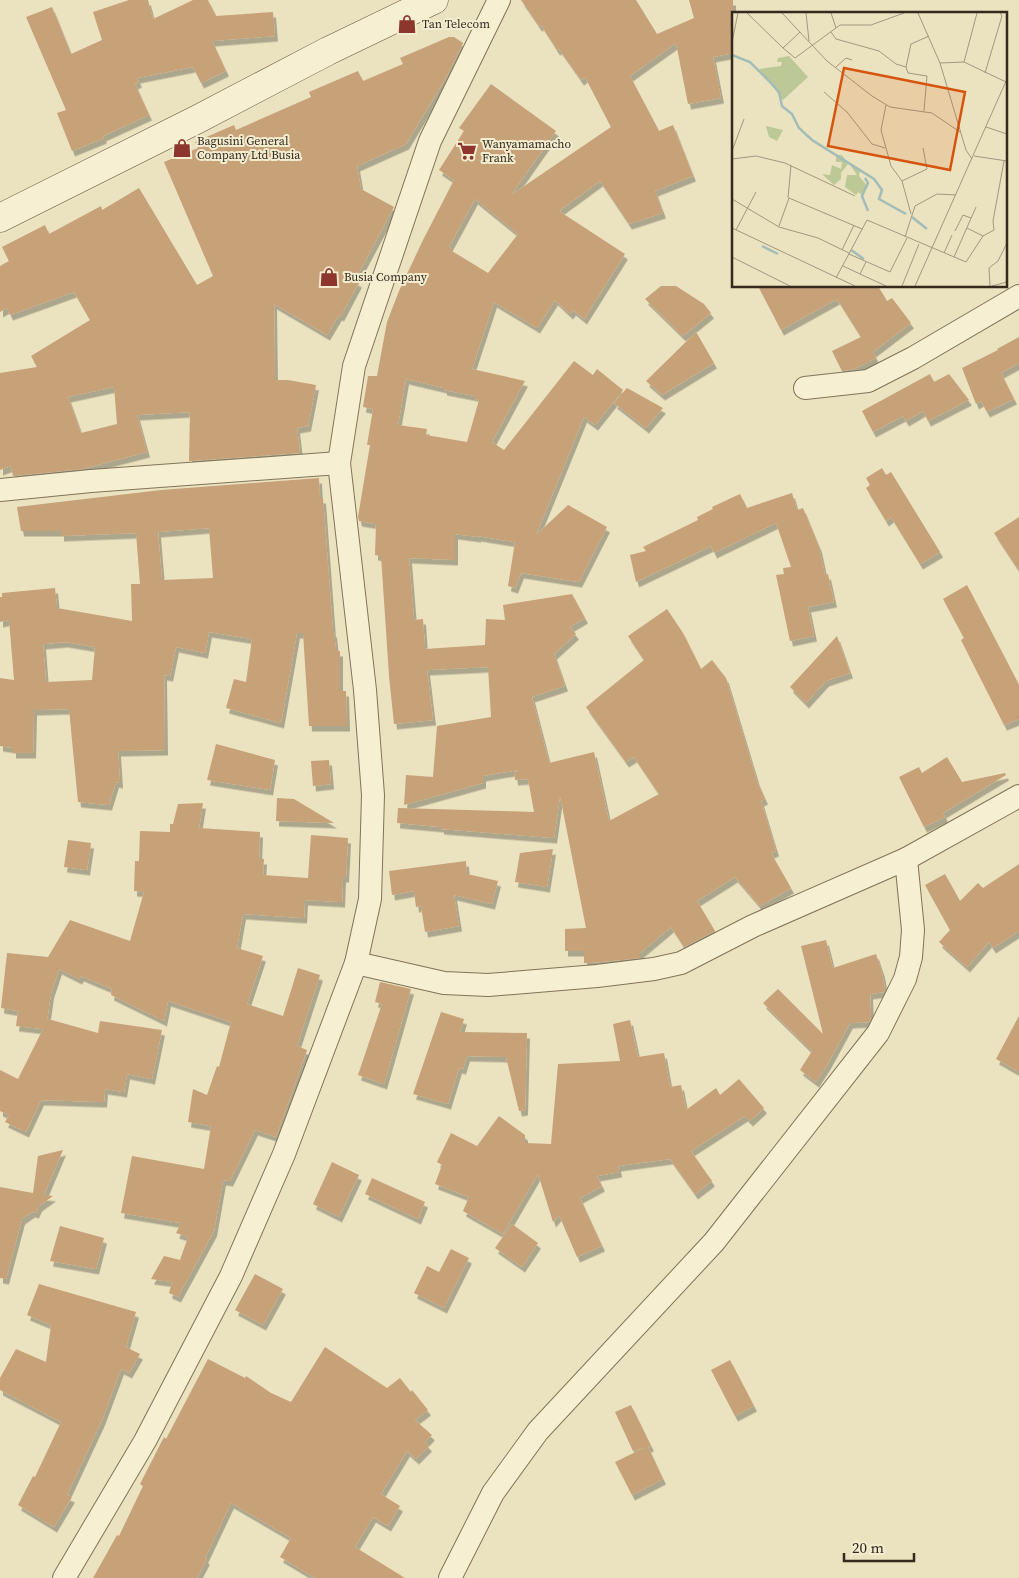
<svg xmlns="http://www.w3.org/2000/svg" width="1019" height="1578" viewBox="0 0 1019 1578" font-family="'Source Serif 4',serif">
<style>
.building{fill:#c7a178;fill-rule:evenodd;filter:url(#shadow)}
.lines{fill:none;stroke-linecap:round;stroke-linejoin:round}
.street-casing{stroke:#827359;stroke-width:24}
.secondary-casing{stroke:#64543c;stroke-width:29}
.street{stroke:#f6efd2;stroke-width:22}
.secondary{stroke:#f6efd2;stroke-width:28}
.labels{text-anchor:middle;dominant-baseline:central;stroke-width:4;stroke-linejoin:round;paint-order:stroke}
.poi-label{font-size:12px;fill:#332a1d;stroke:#f3eccf;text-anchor:start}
.inset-river{fill:none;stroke:#a2bdb8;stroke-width:2.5}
.inset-road{fill:none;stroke:#a1987f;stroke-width:1}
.view{fill:#d6540e;fill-opacity:0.15;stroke:#d6540e;stroke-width:2.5}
.inset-edge{fill:none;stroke:#332a1d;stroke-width:2.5}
</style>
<defs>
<filter id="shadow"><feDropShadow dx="3" dy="5.5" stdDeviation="0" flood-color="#0004"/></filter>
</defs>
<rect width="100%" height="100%" fill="#ebe2c0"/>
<!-- building -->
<g class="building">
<path d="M129 0H148L153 19 193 0H208L216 16 273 12 275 36 212 41 226 71 201 83 193 67 137 78 139 82 135 84 149 115 103 136 104 138 72 151 57 113 66 110 26 17 52 7 71 54 102 40 93 12Z"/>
<path d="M521 0H636L657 34 694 18 689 0H733V53L713 57 721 98 688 104 676 43 630 76 659 131 673 125 693 176 655 191 663 213 629 224 600 181 559 211 625 254 584 319 573 310 570 314 555 300 537 328 494 302 472 369 525 381 492 442 504 450 574 361 593 375 597 369 623 390 595 425 584 417 536 535 568 505 607 527 579 582 521 573 515 588 508 586 515 542 478 536V537L455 534V560L409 558 414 620 423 619 425 649 485 645 486 619 505 620 503 605 572 594 585 618 570 627 576 634 554 654 565 686 532 697 549 763 594 752 609 821 659 794 634 757 626 762 586 707 644 660 628 636 667 609 683 633 701 669 712 660 726 678 757 781 765 799 761 801 776 851 771 853 791 888 760 906 735 877 697 901 715 931 684 947 671 927 640 953V958L590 963H584V951H565V929L586 928 560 796 554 838 441 829V827L397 823 398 808 534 812 528 779 515 780 514 772 518 771V770L483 776V783L404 805 406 775 433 777 437 726 491 717 488 667 427 670 433 720 394 724 389 676 381 556 375 555 376 524 359 521 358 517 370 445H367L373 409 363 407 368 376H377L387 322 399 291 423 240 454 180 439 170 464 131 459 128 491 84 556 131 511 195 611 127 585 77 581 80 559 49 557 50 541 25 539 26ZM475 199 518 234 488 273 452 251V249L449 247ZM406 379 444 388V390L475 396V399L479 400 467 442 426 435 427 429 398 425Z"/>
<path d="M449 37H454L463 43 447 76 406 144 357 166 361 189 394 207 355 280 359 282 341 316 339 315 327 335 274 304 275 380H288L316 385 308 426 297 428 300 453 189 461 190 412 137 415 147 452 82 469 13 476 11 466 0 470V373L37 367 31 356 90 320 74 292 10 315 7 308 0 312V266L9 261 2 247 45 225 49 234 101 206 102 210 139 188 197 285 213 276 164 162 198 148 195 142 234 125 236 130 311 97 309 92 358 71 363 81 403 64 400 58ZM114 387 117 424 81 433 68 397Z"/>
<path d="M661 286H676L704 304 711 313 683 336 645 299Z"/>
<path d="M758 286H878L887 301 892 298 911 323 873 352 876 358 854 369 842 371 832 351 861 337 837 299 781 330Z"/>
<path d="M696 332 714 363 662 395 646 381Z"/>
<path d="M1019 337V363L1001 373 1014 399 987 412 981 401 976 404 962 368 998 350 997 349Z"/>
<path d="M930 374 934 382 949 374 969 400 928 421 923 411 906 421 903 416 873 432 862 411Z"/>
<path d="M627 388 663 408 646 428 614 403Z"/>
<path d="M882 468 886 475 891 472 940 552 920 564 891 517 886 521 866 488 870 485 866 478Z"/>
<path d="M319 478 320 498H323L333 632H334L336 651H340V691H346L347 726H309L303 633H297L281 723 226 708 234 679 246 682 252 639 209 632 205 653 176 647 170 676 164 675 165 750 118 751 120 783 116 782 109 805 78 802 69 709 34 710 33 753H13V748L0 746V678L14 680 9 620 0 622V597H2V593L55 588 57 608 132 621 131 584H140L136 533 61 536V531H21L17 507 161 490ZM209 528 213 578 162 580 158 532ZM65 642 95 647 92 680 46 682 43 644Z"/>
<path d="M792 493 797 510 803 508 819 547 825 575 828 574 834 602 808 607 814 636 790 641 776 575 784 574 783 568 791 567 776 523 714 553 711 546 636 582 630 555 646 551 643 547 698 520 697 517 713 509 712 507 740 494 747 508Z"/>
<path d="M1019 517V571L994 533Z"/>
<path d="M967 585 1019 685V719L1004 725 961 640 964 638 943 599Z"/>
<path d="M837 636 850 673 826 681 806 703 790 687Z"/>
<path d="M216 744 275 760 270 790 207 780Z"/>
<path d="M947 757 962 782 1005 773 1006 775 943 813 945 817 924 827 899 777 919 767 922 773Z"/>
<path d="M329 760 331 784 313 786 311 761Z"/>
<path d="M277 798 294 799 334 823 276 821Z"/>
<path d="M203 803 199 828 260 832 259 859H264L263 875 308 878 311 835 348 838 346 877H343L342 902 305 900 304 918 243 914 237 948 263 956 247 1004 283 1016 298 968 320 975 297 1046 307 1050 276 1137 255 1130 230 1181 223 1180 214 1231 178 1297 169 1293 172 1282 151 1279 164 1256 180 1260 188 1237 176 1233 181 1223 121 1213 132 1156 204 1169 211 1126 188 1122 193 1089 207 1095 217 1066 219 1067 231 1022 168 1001 164 1021 111 995 112 989 81 976 79 979 59 969 51 993 47 1021 48 1019 98 1033 100 1021 162 1030 152 1079 127 1074 124 1092 105 1089 104 1102 41 1100 26 1132 5 1122 9 1115 0 1111V1070L18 1079 43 1029 16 1026 18 1011 1 1008 7 953 48 957 70 920 130 941 144 892 134 891 135 861H139L140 831 170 832V824H173L178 804Z"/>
<path d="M68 840 91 843 87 870 64 867Z"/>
<path d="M553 849 547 887 515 882 520 853Z"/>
<path d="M466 861 467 874 498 881 492 904 454 895 459 926 425 932 421 906 416 907 414 891 392 895 389 871Z"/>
<path d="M1019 864V931L993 948 989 942 967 967 939 942 950 930 925 885 945 874 960 901 978 883 983 888Z"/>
<path d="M826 940 833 968 876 954 882 972 885 990 884 992 870 994 871 1017 869 1022 850 1023 827 1065 816 1082 800 1070 812 1051 763 1003 778 989 823 1034 801 946Z"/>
<path d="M380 982 411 989 384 1084 358 1075 382 1004 375 1002Z"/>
<path d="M441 1012 464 1019 460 1032 527 1033 525 1110 519 1111 506 1057 467 1056 463 1069 459 1068 448 1104 413 1094Z"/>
<path d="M1019 1016V1072L996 1059Z"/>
<path d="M630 1020 638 1057 664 1053 670 1087 681 1085 686 1110 716 1088 720 1095 739 1079 764 1108 750 1121 745 1116 691 1151 712 1181 695 1194 670 1159 618 1166 619 1172 597 1176 602 1186 580 1198 602 1246 577 1257 559 1215 553 1222 538 1174 503 1234 463 1211 469 1197 435 1184 442 1165 437 1162 451 1133 477 1146 499 1116 525 1135V1143L551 1144 558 1064 620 1061 613 1024Z"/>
<path d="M63 1150 44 1195 53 1196 39 1206 36 1213 32 1212 22 1219 6 1279 0 1278V1187L33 1193 38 1156Z"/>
<path d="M332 1162 359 1175 339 1217 313 1204Z"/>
<path d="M372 1178 425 1202 418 1219 365 1194Z"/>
<path d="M512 1224 538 1243 522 1267 495 1248Z"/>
<path d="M60 1226 104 1238 96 1269 50 1261Z"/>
<path d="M451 1249 469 1258 444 1308 414 1293 427 1266 439 1272Z"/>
<path d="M255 1274 283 1289 263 1325 235 1310Z"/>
<path d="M39 1284 136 1312 126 1347 140 1354 129 1373 121 1369 102 1420 67 1495 72 1497 54 1527 18 1505 33 1476 35 1477 61 1422 0 1390V1378L16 1349 46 1362 51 1325 27 1315Z"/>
<path d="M325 1347 387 1388 400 1378 411 1392 412 1390 428 1410 415 1420 432 1435 425 1442 429 1446 416 1459 407 1451 381 1494 400 1506 388 1526 373 1517 355 1547 405 1578H315L280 1557 291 1538 231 1503 205 1558 207 1559 197 1578H93L117 1535 119 1536 143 1486 140 1484 164 1437 166 1439 208 1359 245 1378 246 1376 271 1393 291 1402Z"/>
<path d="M730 1360 754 1406 735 1416 711 1370Z"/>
<path d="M631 1405 651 1446 648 1447 663 1479 632 1495 615 1462 646 1447 633 1451 615 1412Z"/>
</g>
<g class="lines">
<!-- street casing -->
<g class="street-casing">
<g id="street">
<path d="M805 388 868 381 913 358 1019 296"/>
<path d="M0 490 91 481 339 463"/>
<path d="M356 963 444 983 488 985 597 976 654 969 681 963 753 926 906 859 1019 796"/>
<path d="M64 1578 145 1441 231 1276 284 1154 356 963 370 899 373 795 365 690 339 463 354 366 430 141 499 0"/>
<path d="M450 1578 493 1493 538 1431 714 1242 878 1033 905 979 911 957 913 930 906 859"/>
</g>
</g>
<!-- secondary casing -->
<g class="secondary-casing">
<path id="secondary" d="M0 218 198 119 328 51 434 0"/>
</g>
<!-- street -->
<use href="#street" class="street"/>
<!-- secondary -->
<use href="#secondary" class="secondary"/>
</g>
<!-- icons -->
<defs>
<g id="shop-bare" transform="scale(1.5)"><path d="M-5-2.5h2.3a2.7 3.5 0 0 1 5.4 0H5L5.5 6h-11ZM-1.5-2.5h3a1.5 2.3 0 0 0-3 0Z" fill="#8d362d" stroke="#f3eccf" stroke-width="2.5" paint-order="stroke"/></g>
<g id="supermarket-bare" transform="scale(1.5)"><path d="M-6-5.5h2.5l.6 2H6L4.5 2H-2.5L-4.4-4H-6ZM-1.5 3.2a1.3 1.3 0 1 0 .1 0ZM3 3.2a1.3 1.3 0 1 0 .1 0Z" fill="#8d362d" stroke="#f3eccf" stroke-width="2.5" paint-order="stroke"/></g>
</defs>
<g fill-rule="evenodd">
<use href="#shop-bare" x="407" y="24"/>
<use href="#shop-bare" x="182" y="148"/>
<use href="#supermarket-bare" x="467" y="151"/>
<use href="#shop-bare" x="329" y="277"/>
</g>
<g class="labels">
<!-- poi labels -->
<g class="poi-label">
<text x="422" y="24">Tan Telecom</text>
<text x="197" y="141">Bagusini General<tspan x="197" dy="14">Company Ltd Busia</tspan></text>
<text x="482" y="144">Wanyamamacho<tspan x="482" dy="14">Frank</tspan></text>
<text x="344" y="277">Busia Company</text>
</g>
</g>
<!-- overview -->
<g transform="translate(732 12)">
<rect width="275" height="275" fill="#ebe2c0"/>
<path d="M57 44 76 65 51 88 27 57 49 54 50 50H45L46 46ZM34 114 51 118 45 129 37 125ZM104 143H110L116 152 109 161V167L102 173 90 162 98 163 100 153 109 157 110 150H104ZM118 153 128 158 127 164 135 174 130 183 126 180 124 183 113 175 115 163H125Z" fill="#bcc895"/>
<path class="inset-river" d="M0 43 18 50 39 71 47 80 50 94 60 102 67 116 80 128 142 167 150 178 147 187 174 202M133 166 136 171 130 184 136 199M180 205 195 217M30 234 46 242M119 238 132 247"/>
<path class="inset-road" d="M15 1 51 36 68 20M50 1 95 49 140 84 158 95 200 101 228 120M74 1 77 29M99 1 104 16M186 1 208 51 234 138 240 147M245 1 232 50 274 70M99 20 104 27 147 39 164 52 174 55 179 32 197 24M0 30 6 1M51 36 63 46 108 13H139L172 1M208 51 232 50M104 55 114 46 120 48M174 55 176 61 195 64 192 99M253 61 270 4 268 1M92 80 115 100 140 132 153 136M154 93 149 118 159 154 170 169M254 115 275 122M0 139 12 107M242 144 275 149M0 147 24 144 53 151 123 184M56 186 59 153M0 187 47 215 86 226 117 241M179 202 170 169 195 157 191 136M47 214 57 186 130 217M0 216 123 274M235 216 251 224 262 218 261 209 272 149M4 218 24 180M223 219 231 203 239 206M173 225 183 194 205 182 224 183M110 238 122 213M212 241 220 223M117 242 158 260 175 226M0 245 58 274M222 245 244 195M111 254 128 262 134 250M128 262 154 274M104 266 135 208 234 250 251 224M170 274 187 232M183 274 275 67M258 274 257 256 266 249 275 231M260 274 275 270"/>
<path class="view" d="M112 56 233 80 218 158 96 134Z"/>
<rect width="275" height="275" class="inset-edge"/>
</g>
<!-- scale -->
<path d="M844 1553v8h70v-8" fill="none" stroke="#332a1d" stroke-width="2.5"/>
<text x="852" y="1553" font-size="15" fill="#332a1d" stroke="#f3eccf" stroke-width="4" paint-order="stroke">20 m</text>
</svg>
